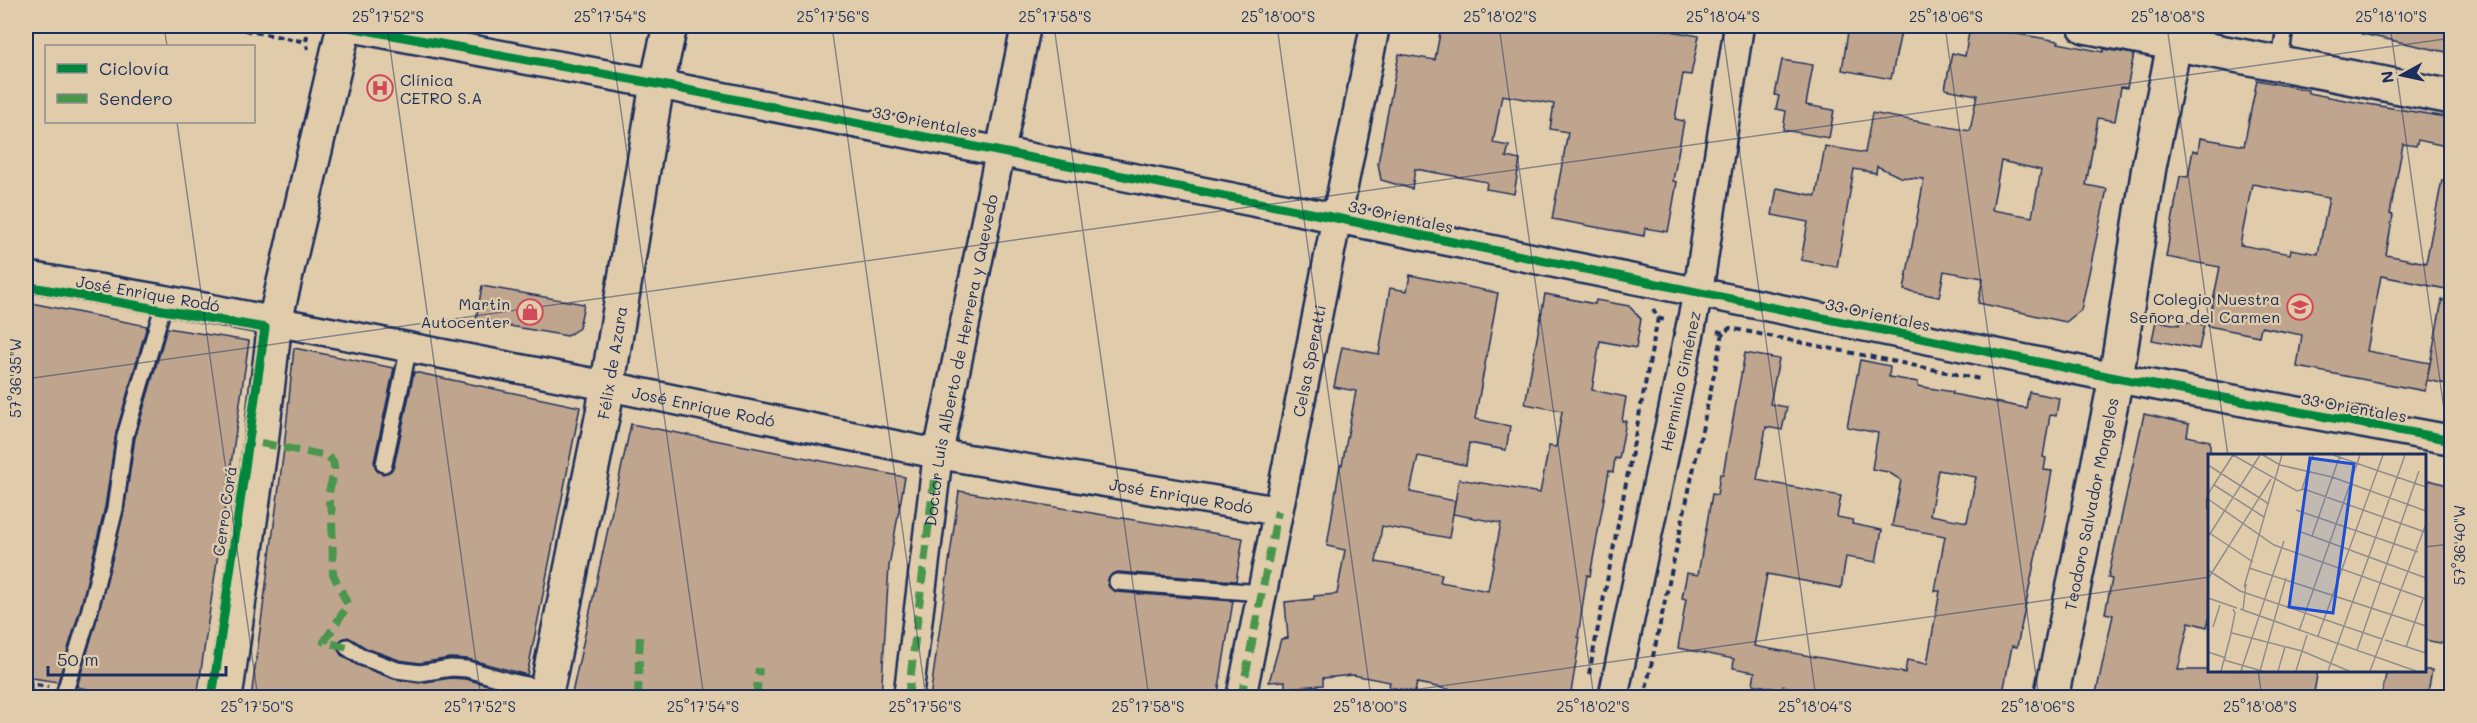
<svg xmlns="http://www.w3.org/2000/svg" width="2477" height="723" viewBox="0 0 2477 723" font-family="Mali,sans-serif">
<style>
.building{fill:#c0a58e;stroke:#1b2f5e;stroke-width:1.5;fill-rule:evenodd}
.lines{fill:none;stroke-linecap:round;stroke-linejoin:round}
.lane-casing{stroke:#1b2f5e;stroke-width:20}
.street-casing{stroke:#1b2f5e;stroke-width:33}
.secondary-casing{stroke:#1b2f5e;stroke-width:38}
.path{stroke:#1b2f5e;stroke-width:4;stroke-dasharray:6 4.5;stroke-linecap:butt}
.lane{stroke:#e0ccaa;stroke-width:15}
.street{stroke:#e0ccaa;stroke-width:28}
.secondary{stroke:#e0ccaa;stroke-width:33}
.quiet{stroke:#49964d;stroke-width:8;stroke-dasharray:15 8;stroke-linecap:butt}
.cycleway-casing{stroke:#e0ccaa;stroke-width:13}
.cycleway{stroke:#00873e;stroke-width:9}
.ticks{fill:none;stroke:#1b2f5e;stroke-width:1.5;stroke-opacity:0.45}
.labels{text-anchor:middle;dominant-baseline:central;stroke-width:4.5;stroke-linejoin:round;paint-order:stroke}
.poi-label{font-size:16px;fill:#1b2f5e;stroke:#e0ccaa;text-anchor:end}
.street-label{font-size:16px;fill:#1b2f5e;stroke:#e0ccaa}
.inset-road{fill:none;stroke:#918d8c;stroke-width:1.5}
.view{fill:#1d4ed8;fill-opacity:0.15;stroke:#1d4ed8;stroke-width:3}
.inset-edge{fill:none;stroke:#1b2f5e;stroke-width:3}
.neatline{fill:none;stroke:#1b2f5e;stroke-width:2}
.ticks-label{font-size:15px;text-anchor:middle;fill:#1b2f5e}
</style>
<rect width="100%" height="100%" fill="#e0ccaa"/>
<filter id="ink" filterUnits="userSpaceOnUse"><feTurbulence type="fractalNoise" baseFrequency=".0167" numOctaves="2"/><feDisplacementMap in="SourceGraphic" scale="12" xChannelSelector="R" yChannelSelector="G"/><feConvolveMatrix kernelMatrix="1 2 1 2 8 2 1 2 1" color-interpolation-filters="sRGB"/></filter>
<g filter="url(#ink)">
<!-- building -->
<g class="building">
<path d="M1458 26H1643L1699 36 1691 75 1683 74 1675 119 1684 121 1673 181 1677 182 1668 232 1645 228 1644 236 1552 219 1568 132 1550 129 1554 104 1502 95 1493 143 1509 146 1506 157 1520 160 1514 194 1486 189 1487 182 1415 169 1412 189 1381 180 1378 163 1399 54 1435 60 1441 28 1457 31Z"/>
<path d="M1849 26H1865L1901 32 1891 79 1842 70Z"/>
<path d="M1970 26 2059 41 2058 43 2103 52 2104 49 2134 54 2127 88 2121 87 2115 121 2098 118 2086 185 2107 189 2081 310 2066 322 1978 303 1983 278 1944 271 1939 297 1904 290 1924 179 1900 177 1877 166 1876 173 1854 169 1837 267 1801 260 1808 222 1772 215 1777 188 1816 196 1825 146 1865 153 1872 113 1970 131 1977 95 1945 89 1952 53 1965 56ZM2001 161 2041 170 2032 217 1992 210Z"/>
<path d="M2363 26H2428V27L2451 32V53L2362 34Z"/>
<path d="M1782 60 1813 65 1806 105 1834 110 1829 138 1783 130 1786 111 1776 109 1779 96 1775 95Z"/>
<path d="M2257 80 2308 90V93L2350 101 2451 118V147L2418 140 2416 146 2403 144 2390 214 2393 215 2386 255 2426 263 2442 180H2451V290L2381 276 2367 351 2430 363 2425 391 2297 367 2302 335 2261 327 2259 336 2208 326 2220 267 2166 257 2180 176 2188 177 2193 150 2198 152 2200 138 2244 146ZM2252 184 2329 198 2318 254 2291 249 2290 254 2240 245Z"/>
<path d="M1410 275 1498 293 1475 419 1510 426 1506 450 1469 443 1466 465 1418 456 1410 492 1455 501 1449 538 1382 526 1376 562 1442 574 1440 582 1488 591 1501 523 1453 514 1459 479 1540 493 1549 446 1556 447 1562 411 1525 404 1545 294 1595 304 1596 300 1629 306 1641 319 1636 348 1600 341 1592 390 1626 397 1622 421H1626L1619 459 1615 458 1613 472 1609 471 1590 576 1587 575 1578 637 1580 638 1570 698H1476L1477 695 1417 683 1415 692 1389 687 1390 682 1353 675 1323 678V685L1285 688V681L1269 682 1281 639 1288 638 1285 602 1314 599V596L1337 594 1345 550 1327 546 1340 465H1342L1356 391 1334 387 1342 347 1379 354 1390 288 1407 291Z"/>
<path d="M482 286 584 304 579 328 567 336 476 320Z"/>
<path d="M2442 300 2451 301V385L2427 380Z"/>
<path d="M26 302 147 326 116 433 105 507 80 610 58 682 26 677Z"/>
<path d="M2156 321 2179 325 2180 321 2204 325 2199 349 2152 340Z"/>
<path d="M167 328 249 341 197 698H132L77 687 98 615 124 511 135 438Z"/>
<path d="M294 348 394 368 374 462 377 471 383 474 391 471 394 466 414 372 580 407 527 675 468 659 450 658 420 663 399 660 366 648 348 637 342 639 337 646 341 655 357 665 394 679 419 683 451 678 465 679 523 694 522 698H251L284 449Z"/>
<path d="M1745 353 1779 359 1770 404 1787 407 1782 430 1766 427 1757 480 1841 496 1837 517 1853 520 1852 524 1882 530 1876 562 1846 557 1841 588 1767 574 1754 646 1905 673 1907 660 1927 664 1940 591H1935L1945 536 1892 526 1901 480 1888 472 1872 469 1878 433 1847 427 1860 360 1890 366 1889 377 1918 382V386L1953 392 1952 394 2026 408 2029 392 2059 398 2056 416 2050 415 2043 457 2046 458 2044 470 2052 471 2043 520 2017 647 2012 646 2002 698H1903L1873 692 1872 698H1826V694L1783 686 1782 690 1753 684 1755 672 1733 668 1734 659 1678 648 1686 599 1682 598 1687 573 1698 575 1712 494 1717 495 1720 474H1723ZM1938 470 1976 477 1967 522 1930 515Z"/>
<path d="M2144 414 2189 424 2187 436 2210 441V616L2207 627 2189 622 2178 670H2318L2313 698H2095L2113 615 2105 613 2112 579 2108 578Z"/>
<path d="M631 424 905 477 889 566 881 698H571Z"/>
<path d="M2429 480 2451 486 2445 518 2451 520V645L2424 640V483L2428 484Z"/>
<path d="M959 491 1243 538 1236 581 1118 572 1112 574 1107 581 1109 587 1116 592 1233 601 1218 694 1210 698H930Z"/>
<path d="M2387 670H2432L2427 698H2381Z"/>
</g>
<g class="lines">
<!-- lane casing -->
<g class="lane-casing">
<g id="lane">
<path d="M2280 62 2285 26"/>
<path d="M384 464 409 347"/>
<path d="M1117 582 1262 593"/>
<path d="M347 647 362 657 397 670 420 673 451 668 467 669 508 681 547 689"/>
<path d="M63 698 89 613 115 509 125 436 165 300"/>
<path d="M1271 698H1307"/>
</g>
</g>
<!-- street casing -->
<g class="street-casing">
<g id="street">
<path d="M344 26 657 84 1336 218 2116 378 2452 440"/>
<path id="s1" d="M26 276 165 300 608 386 938 454 1278 511"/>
<path id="s2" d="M908 698 938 454 1026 26"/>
<path id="s3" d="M1241 698 1375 26"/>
<path id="s4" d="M1613 698 1698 292 1739 26"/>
</g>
</g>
<!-- secondary casing -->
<g class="secondary-casing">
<g id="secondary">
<path d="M2085 26 2452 97"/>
<path d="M225 698 261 443 275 321 344 26"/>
<path id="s5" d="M545 698 603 413 657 84 670 26"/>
<path id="s6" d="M2051 698 2116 378 2149 167 2178 26"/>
</g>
</g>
<!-- path -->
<g class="path">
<path d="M224 26 306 42"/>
<path d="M307 35 306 42 308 49"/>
<path d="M1653 309 1658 318 1664 320"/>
<path d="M1717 331 1723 333 1730 328 1980 379"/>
<path d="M1589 674 1658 318"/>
<path d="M26 683 48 687"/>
<path d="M82 693 107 698"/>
<path d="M1644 698 1723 333"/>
</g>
<!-- lane -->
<use href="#lane" class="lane"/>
<!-- street -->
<use href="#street" class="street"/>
<!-- secondary -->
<use href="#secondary" class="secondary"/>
<!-- quiet -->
<g class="quiet">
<path d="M261 443 327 456 333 461C338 479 322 492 332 510L333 574 348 605 324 642 347 647"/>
<path d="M638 698 640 632"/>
<path d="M756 698 759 668"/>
<path d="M908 698 934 480"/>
<path d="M1241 698 1278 511"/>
</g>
<!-- cycleway casing -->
<g class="cycleway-casing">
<g id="cycleway">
<path d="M344 26 657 84 1336 218 2116 378 2452 440"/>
<path d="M26 286 265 328 212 698"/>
</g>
</g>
<!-- cycleway -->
<use href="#cycleway" class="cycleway"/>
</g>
</g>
<!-- ticks -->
<path class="ticks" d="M164 26 167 46M387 26 481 698M609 26 704 698M832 26 926 698M1054 26 1149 698M1277 26 1371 698M1499 26 1594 698M1722 26 1816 698M1945 26 2039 698M2167 26 2228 456M2390 26 2452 466M177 122 258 698M26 379 2452 38M2424 547 2452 544M26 624 36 698M2258 670 2262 698M1356 698 2210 577"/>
<!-- icons -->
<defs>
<g id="hospital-ring" transform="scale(1.35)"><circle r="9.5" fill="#e0ccaa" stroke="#d1495b" stroke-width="1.5"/><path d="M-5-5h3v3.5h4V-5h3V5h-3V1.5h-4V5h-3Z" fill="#d1495b"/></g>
<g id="school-ring" transform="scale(1.35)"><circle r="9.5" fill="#e0ccaa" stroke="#d1495b" stroke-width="1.5"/><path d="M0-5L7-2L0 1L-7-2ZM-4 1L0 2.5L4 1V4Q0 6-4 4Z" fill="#d1495b"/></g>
<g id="shop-ring" transform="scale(1.35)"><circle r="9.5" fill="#e0ccaa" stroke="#d1495b" stroke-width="1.5"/><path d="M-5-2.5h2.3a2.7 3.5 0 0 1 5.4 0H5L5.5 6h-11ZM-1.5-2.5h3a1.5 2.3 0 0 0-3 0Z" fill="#d1495b"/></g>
</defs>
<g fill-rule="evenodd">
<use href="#hospital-ring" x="380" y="88"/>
<use href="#school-ring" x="2300" y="307"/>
<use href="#shop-ring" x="530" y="312"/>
</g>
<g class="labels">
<!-- poi labels -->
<g class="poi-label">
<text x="400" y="79" text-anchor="start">Clínica<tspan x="400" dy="18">CETRO S.A</tspan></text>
<text x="2280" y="298">Colegio Nuestra<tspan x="2280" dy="18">Señora del Carmen</tspan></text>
<text x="510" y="303">Martin<tspan x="510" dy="18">Autocenter</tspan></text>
</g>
<!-- street labels -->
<g class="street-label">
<text transform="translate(925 121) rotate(11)">33 Orientales</text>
<text transform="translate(1401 216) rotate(12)">33 Orientales</text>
<text transform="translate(148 293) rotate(10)">José Enrique Rodó</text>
<text transform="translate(1878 314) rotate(12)">33 Orientales</text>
<text stroke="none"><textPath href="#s2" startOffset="342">Doctor Luis Alberto de Herrera y Quevedo</textPath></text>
<text stroke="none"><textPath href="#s3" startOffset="344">Celsa Speratti</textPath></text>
<text stroke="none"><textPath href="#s5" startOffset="342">Félix de Azara</textPath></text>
<text stroke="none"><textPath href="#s4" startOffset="324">Herminio Giménez</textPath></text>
<text stroke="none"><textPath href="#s1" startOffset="690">José Enrique Rodó</textPath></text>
<text transform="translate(2354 407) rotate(10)">33 Orientales</text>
<text stroke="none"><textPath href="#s1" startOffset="1176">José Enrique Rodó</textPath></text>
<text stroke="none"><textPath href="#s6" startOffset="198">Teodoro Salvador Mongelos</textPath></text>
<text transform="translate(224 511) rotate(-82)">Cerro Corá</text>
</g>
</g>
<!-- overview -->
<g transform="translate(2208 454)">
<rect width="218" height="218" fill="#e0ccaa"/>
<path class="inset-road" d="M25 1 89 37 96 35 217 78M55 1 72 11 124 23 218 57M125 1 168 16M0 11 61 50M168 16 218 33M6 31 56 63M94 35 105 1M0 40 25 1M0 45 66 91 218 145M88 56 210 98M0 78 45 108M93 78 218 124M104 82 132 1M0 83 52 1M41 114 218 172M0 116 32 137 174 185M0 125 63 25M36 133 74 1M0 144 29 154M32 155 208 217M35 156 38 130M5 173 12 151M91 177 152 1M24 179 94 197 141 217M110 182 175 1M22 184 27 159 25 155M177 186 218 199M198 193 215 145M149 196 211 17M0 198 18 204M16 206 54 217M13 217 23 180M33 217 76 87M52 217 78 124M70 217 77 193M88 217 99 181M120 217 197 1M162 217 218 70"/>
<path class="view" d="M102 4 146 10 125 159 81 153Z"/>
<rect width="218" height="218" class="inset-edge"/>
</g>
<!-- margin -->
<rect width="2477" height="723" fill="none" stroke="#e0ccaa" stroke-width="66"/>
<!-- legend -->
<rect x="45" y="45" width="210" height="78" fill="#e0ccaa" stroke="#918d8c" stroke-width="1.5"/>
<rect x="57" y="64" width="30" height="9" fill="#00873e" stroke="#918d8c" stroke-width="1.5"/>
<text x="99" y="75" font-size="18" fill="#1b2f5e">Ciclovía</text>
<rect x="57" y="94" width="30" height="9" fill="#49964d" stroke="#918d8c" stroke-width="1.5"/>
<text x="99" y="105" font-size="18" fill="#1b2f5e">Sendero</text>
<!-- north arrow -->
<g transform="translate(2402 75) rotate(262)" stroke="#e0ccaa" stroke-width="4.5" paint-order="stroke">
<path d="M0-4.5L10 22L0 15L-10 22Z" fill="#1b2f5e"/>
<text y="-9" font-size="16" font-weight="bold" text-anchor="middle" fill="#1b2f5e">N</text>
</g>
<!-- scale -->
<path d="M48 666v9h178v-9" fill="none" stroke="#1b2f5e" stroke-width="3"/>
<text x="57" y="666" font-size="18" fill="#1b2f5e" stroke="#e0ccaa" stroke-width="4.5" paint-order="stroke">50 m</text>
<rect x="33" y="33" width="2411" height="657" class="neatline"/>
<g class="ticks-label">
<text x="388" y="22">25°17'52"S</text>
<text x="610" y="22">25°17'54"S</text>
<text x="833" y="22">25°17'56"S</text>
<text x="1055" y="22">25°17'58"S</text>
<text x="1278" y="22">25°18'00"S</text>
<text x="1500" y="22">25°18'02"S</text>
<text x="1723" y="22">25°18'04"S</text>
<text x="1946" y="22">25°18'06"S</text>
<text x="2168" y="22">25°18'08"S</text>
<text x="2391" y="22">25°18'10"S</text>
<text transform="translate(16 378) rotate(-90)" y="5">57°36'35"W</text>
<text transform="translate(2460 545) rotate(-90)" y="5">57°36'40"W</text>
<text x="257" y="712">25°17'50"S</text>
<text x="480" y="712">25°17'52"S</text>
<text x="703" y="712">25°17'54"S</text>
<text x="925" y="712">25°17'56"S</text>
<text x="1148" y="712">25°17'58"S</text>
<text x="1370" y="712">25°18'00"S</text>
<text x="1593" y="712">25°18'02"S</text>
<text x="1815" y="712">25°18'04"S</text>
<text x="2038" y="712">25°18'06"S</text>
<text x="2260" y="712">25°18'08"S</text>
</g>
</svg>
